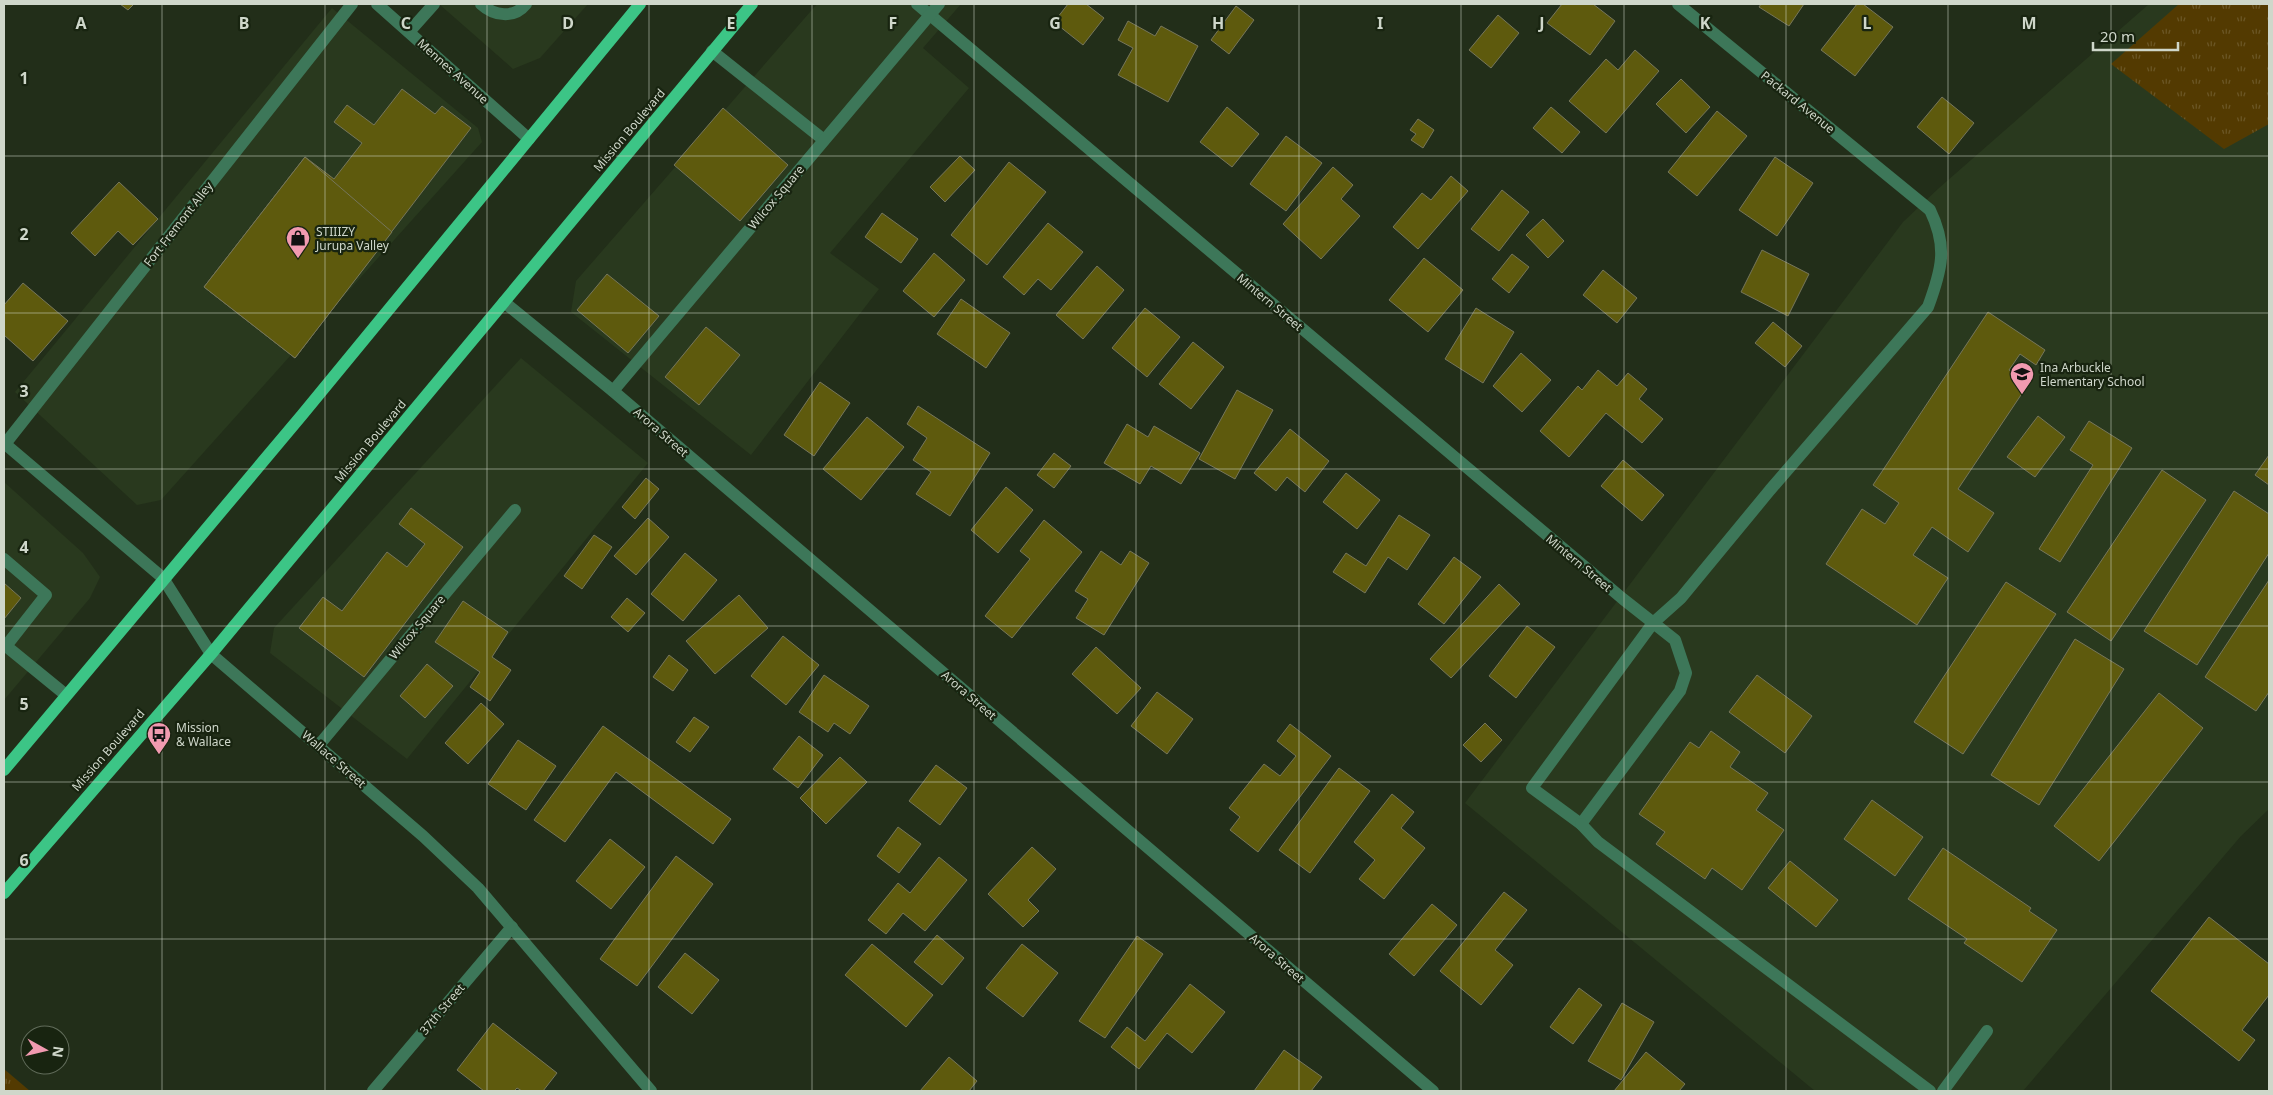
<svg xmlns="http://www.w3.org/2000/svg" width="2273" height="1095" viewBox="0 0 2273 1095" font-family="'Noto Sans',sans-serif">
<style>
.built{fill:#29391e}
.grass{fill:url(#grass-tufts)}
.building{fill:#5e5a0d;stroke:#76765b}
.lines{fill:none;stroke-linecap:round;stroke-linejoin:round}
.minor{stroke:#3d7759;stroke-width:12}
.major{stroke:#3cc586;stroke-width:12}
.grid{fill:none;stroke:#cfd7ca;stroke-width:1;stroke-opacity:0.55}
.labels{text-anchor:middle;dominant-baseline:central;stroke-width:4.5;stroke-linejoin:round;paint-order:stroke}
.street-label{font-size:12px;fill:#cfd7ca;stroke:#182410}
.poi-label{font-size:12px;fill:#cfd7ca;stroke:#182410;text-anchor:start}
.grid-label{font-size:16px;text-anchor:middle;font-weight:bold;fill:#cfd7ca;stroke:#182410;stroke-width:4.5;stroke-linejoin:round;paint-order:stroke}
</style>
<defs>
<pattern id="grass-tufts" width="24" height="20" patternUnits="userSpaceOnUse" patternTransform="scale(1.25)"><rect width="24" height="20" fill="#533a01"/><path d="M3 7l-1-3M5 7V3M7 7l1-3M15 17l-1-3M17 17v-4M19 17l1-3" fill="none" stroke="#6b5625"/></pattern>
</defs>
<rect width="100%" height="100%" fill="#222e19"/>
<!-- built -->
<g class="built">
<path d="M439 4H588L540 58 513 69Z"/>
<path d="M817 4H961L923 48 969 88 830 253 879 289 751 455 571 312 576 281Z"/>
<path d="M2149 4H2269V809L2241 836 2023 1091H1815L1465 803 1903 222 1939 188Z"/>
<path d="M332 8 478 128 482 142 161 500 137 505 15 392Z"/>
<path d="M521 358 648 463 407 759 270 653 274 628Z"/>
<path d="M4 482 83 553 100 577 90 598 4 700Z"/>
</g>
<!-- grass -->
<g class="grass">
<path d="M2179 4H2269V124L2224 149 2111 64Z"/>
<path d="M4 1069 30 1091H4Z"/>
</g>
<!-- building -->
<g class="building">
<path d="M120 4H134L128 10Z"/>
<path d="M1068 4H1086L1104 18 1083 45 1054 22Z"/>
<path d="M1562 4H1593L1615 21 1590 55 1547 23Z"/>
<path d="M1761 4H1804L1789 26 1759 7Z"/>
<path d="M1857 4H1863L1893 27 1855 76 1821 50Z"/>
<path d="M1236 6 1254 20 1229 54 1211 40Z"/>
<path d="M1498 15 1519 33 1491 68 1469 50Z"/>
<path d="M1128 21 1155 36 1161 26 1198 46 1168 102 1118 75 1133 48 1118 40Z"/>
<path d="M1635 50 1659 71 1606 133 1569 101 1606 59 1618 70Z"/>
<path d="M1681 79 1710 107 1686 133 1656 104Z"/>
<path d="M402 89 435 114 442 106 471 128 295 358 204 287 305 157 334 179 362 143 334 122 347 105 374 125Z"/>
<path d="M1942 97 1974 123 1949 154 1917 127Z"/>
<path d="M1227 107 1259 134 1232 167 1200 142Z"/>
<path d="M1551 107 1580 132 1562 153 1533 128Z"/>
<path d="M723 108 788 165 740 221 674 165Z"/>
<path d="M1717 111 1747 136 1697 196 1668 172Z"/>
<path d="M1418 119 1434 130 1423 148 1411 140 1416 134 1410 130Z"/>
<path d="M1286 136 1322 163 1286 211 1250 184Z"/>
<path d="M960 156 975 170 945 202 930 187Z"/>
<path d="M305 157 392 232 295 358 204 287Z"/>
<path d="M1775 157 1813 183 1777 236 1739 210Z"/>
<path d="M1009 162 1046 192 987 265 951 235Z"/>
<path d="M1333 167 1353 185 1341 199 1360 216 1321 259 1283 224Z"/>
<path d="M1451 176 1468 191 1418 249 1393 227 1422 193 1431 200Z"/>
<path d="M119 182 158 219 133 245 118 231 95 256 71 233Z"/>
<path d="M1502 190 1529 212 1499 251 1471 229Z"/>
<path d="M882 213 918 239 901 263 865 237Z"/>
<path d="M1543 219 1564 241 1548 258 1526 235Z"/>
<path d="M1048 223 1083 252 1051 290 1038 279 1024 295 1003 277Z"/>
<path d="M1762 250 1809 274 1788 316 1741 292Z"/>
<path d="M934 253 965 280 934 317 903 291Z"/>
<path d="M1512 254 1529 267 1509 293 1492 279Z"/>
<path d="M1424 258 1463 290 1428 332 1389 300Z"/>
<path d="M1097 266 1124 290 1083 339 1056 315Z"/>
<path d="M1603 270 1637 298 1617 323 1583 295Z"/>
<path d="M607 274 659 316 628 353 577 310Z"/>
<path d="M23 283 68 321 33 361 4 335V305Z"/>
<path d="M961 299 1010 333 986 368 937 334Z"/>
<path d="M1145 308 1180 337 1147 377 1112 348Z"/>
<path d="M1476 308 1514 332 1483 383 1445 359Z"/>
<path d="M1988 312 2045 350 2036 365 2020 354 2009 370 2029 383 1958 489 1994 513 1968 552 1932 527 1913 555 1948 578 1917 625 1826 564 1862 509 1885 524 1899 503 1873 485Z"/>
<path d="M1773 322 1802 346 1785 367 1755 343Z"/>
<path d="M706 327 740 355 699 405 665 377Z"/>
<path d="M1193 342 1224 367 1191 409 1159 384Z"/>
<path d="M1521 353 1551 380 1522 412 1493 386Z"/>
<path d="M1598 370 1617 386 1628 373 1647 389 1639 399 1663 419 1642 443 1606 413 1569 457 1540 431 1578 386 1582 390Z"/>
<path d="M820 382 850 403 814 456 784 435Z"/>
<path d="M1237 390 1273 410 1235 479 1199 459Z"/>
<path d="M918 406 990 453 950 516 916 494 931 472 913 460 927 438 907 424Z"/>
<path d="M2038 416 2065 437 2035 477 2007 457Z"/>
<path d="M867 417 904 447 861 500 823 469Z"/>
<path d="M2089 421 2132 448 2060 562 2039 549 2093 465 2070 450Z"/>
<path d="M1127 424 1148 437 1154 426 1200 453 1181 484 1151 466 1140 484 1104 463Z"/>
<path d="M1290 429 1329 461 1305 492 1287 477 1276 491 1254 473Z"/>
<path d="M1054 453 1071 466 1054 488 1037 475Z"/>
<path d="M2269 455V485L2255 475Z"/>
<path d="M1623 460 1664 495 1642 521 1601 486Z"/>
<path d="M2162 470 2206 500 2111 641 2067 612Z"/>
<path d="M1346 473 1380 500 1357 529 1323 502Z"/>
<path d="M646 478 659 489 635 519 622 507Z"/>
<path d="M1006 487 1033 510 998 553 971 530Z"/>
<path d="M2234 491 2269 514V553L2197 665 2144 631Z"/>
<path d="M411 508 463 547 364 677 299 628 323 597 342 611 387 552 407 567 425 544 399 524Z"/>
<path d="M1399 515 1430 535 1407 570 1388 557 1365 593 1333 572 1346 553 1366 566Z"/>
<path d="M648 518 669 537 636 575 614 556Z"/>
<path d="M1044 520 1082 552 1012 638 985 616 1030 559 1020 551Z"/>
<path d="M594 535 612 547 582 589 564 576Z"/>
<path d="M1101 551 1121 565 1130 551 1149 563 1104 635 1076 618 1088 599 1075 591Z"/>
<path d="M685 553 717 580 683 621 651 594Z"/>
<path d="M1454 557 1481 577 1444 624 1418 604Z"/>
<path d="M2269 580V692L2256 711 2205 677Z"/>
<path d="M2006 582 2056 614 1963 754 1914 722Z"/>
<path d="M4 583 21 598 4 619Z"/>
<path d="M1499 584 1520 604 1451 678 1430 659Z"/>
<path d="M739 595 768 628 715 674 686 641Z"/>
<path d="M627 598 645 613 628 632 611 617Z"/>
<path d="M463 601 508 632 492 657 511 670 490 701 470 687 480 672 435 642Z"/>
<path d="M1527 626 1555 647 1516 698 1489 676Z"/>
<path d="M783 636 819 665 786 705 751 676Z"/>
<path d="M2075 639 2124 669 2039 805 1991 775Z"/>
<path d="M1096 647 1141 688 1117 714 1072 674Z"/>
<path d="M669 655 688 670 673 691 653 677Z"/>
<path d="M427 664 453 686 425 718 400 696Z"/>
<path d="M824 675 869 706 850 734 834 723 828 732 799 712Z"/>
<path d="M1757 675 1812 716 1785 753 1729 712Z"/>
<path d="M1157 692 1193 719 1167 754 1131 726Z"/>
<path d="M2159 693 2203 728 2099 861 2054 826Z"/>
<path d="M481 703 504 724 468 764 445 743Z"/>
<path d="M694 717 709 727 690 752 676 742Z"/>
<path d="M1485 723 1502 740 1481 762 1463 745Z"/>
<path d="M1290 724 1331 756 1258 852 1230 830 1240 817 1229 808 1264 764 1280 776 1296 756 1277 741Z"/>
<path d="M603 726 731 819 713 844 616 772 565 842 534 820Z"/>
<path d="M1711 731 1740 752 1730 767 1768 793 1756 810 1784 830 1742 890 1712 868 1705 879 1656 844 1665 832 1639 814 1690 742 1699 748Z"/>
<path d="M799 736 823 755 798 788 773 769Z"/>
<path d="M518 740 556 766 526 810 488 784Z"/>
<path d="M840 757 867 782 826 824 800 798Z"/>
<path d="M936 765 967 788 940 825 909 801Z"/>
<path d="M1339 768 1370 791 1310 873 1279 850Z"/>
<path d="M1392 794 1414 812 1401 828 1425 848 1384 899 1359 879 1375 860 1354 842Z"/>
<path d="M1872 800 1923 837 1895 876 1844 839Z"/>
<path d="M898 827 921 844 899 873 877 856Z"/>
<path d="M610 839 645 867 611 909 576 881Z"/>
<path d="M1032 847 1056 869 1028 900 1039 911 1023 927 988 894Z"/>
<path d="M1943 848 2031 908 2029 911 2057 930 2022 982 1964 943 1967 939 1908 899Z"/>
<path d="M676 856 713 884 637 986 600 959Z"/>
<path d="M939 857 967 880 925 931 903 913 886 934 868 920 898 883 910 893Z"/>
<path d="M1790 861 1838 900 1816 927 1768 888Z"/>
<path d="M1504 892 1527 910 1495 950 1513 965 1481 1005 1440 971Z"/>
<path d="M1432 904 1457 925 1414 976 1389 954Z"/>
<path d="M2209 917 2269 964V995L2242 1030 2255 1040 2239 1061 2151 991Z"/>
<path d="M937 935 964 958 942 985 914 962Z"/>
<path d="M1137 936 1163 954 1105 1038 1079 1021Z"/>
<path d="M872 944 933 995 906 1027 845 975Z"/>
<path d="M1022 944 1058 973 1023 1017 986 988Z"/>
<path d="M685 953 719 980 692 1014 658 987Z"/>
<path d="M1190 984 1225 1012 1192 1053 1167 1033 1139 1069 1111 1047 1127 1027 1145 1041Z"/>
<path d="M1579 988 1602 1005 1573 1044 1550 1027Z"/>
<path d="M1622 1003 1654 1022 1621 1080 1588 1061Z"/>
<path d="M493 1023 557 1073 543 1091H522L517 1088 514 1091H484L457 1070Z"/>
<path d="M1284 1050 1322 1077 1311 1091H1254Z"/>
<path d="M1646 1052 1685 1084 1679 1091H1614Z"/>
<path d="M949 1057 977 1081 969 1091H920Z"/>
</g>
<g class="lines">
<!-- minor -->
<g class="minor">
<path d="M377 4 529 139"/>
<path d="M481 4C494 16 514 19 526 4"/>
<path d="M917 4 1623 599 1675 640 1686 673 1680 691 1581 824 1532 788 1653 623 1681 598 1770 490 1928 307C1942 269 1948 247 1930 210L1678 4"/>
<path d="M409 32 434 4"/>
<path d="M712 51 824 140"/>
<path d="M504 302 613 391 1433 1091"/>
<path d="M613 391 939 4"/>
<path d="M4 443 163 578 211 654 423 836 478 888 651 1091"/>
<path d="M5 444 352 4"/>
<path d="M4 559 46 595 6 646 66 695"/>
<path d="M319 745 515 510"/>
<path d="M1581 824 1598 842 1930 1091"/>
<path d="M373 1091 512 927"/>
<path d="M1943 1091 1987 1031"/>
</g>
<!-- major -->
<g class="major">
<path d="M4 770 302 415 640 4"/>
<path d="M4 893 211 654 752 4"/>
</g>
</g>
<!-- grid -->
<path class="grid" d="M162 4V1091M325 4V1091M487 4V1091M649 4V1091M812 4V1091M974 4V1091M1136 4V1091M1299 4V1091M1461 4V1091M1624 4V1091M1786 4V1091M1948 4V1091M2111 4V1091M4 156H2269M4 313H2269M4 469H2269M4 626H2269M4 782H2269M4 939H2269"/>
<!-- icons -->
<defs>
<g id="shop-pin" transform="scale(1.25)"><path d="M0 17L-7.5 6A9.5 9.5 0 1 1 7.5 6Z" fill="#f19ab0" stroke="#182410"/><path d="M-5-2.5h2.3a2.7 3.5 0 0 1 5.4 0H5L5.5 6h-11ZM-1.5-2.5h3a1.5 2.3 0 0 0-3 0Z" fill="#111"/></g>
<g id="school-pin" transform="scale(1.25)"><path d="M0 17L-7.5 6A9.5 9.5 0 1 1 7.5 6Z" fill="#f19ab0" stroke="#182410"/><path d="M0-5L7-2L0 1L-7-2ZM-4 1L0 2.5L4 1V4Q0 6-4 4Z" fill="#111"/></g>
<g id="bus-pin" transform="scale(1.25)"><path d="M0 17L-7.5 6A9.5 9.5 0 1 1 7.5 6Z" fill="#f19ab0" stroke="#182410"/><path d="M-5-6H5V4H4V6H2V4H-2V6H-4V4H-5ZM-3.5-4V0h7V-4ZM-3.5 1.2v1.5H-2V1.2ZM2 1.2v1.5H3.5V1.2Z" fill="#111"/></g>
</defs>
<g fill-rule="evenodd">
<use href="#shop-pin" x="298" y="238"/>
<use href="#school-pin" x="2022" y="374"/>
<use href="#bus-pin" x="159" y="734"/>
</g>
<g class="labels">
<!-- street labels -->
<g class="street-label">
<text transform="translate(453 71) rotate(42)">Mennes Avenue</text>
<text transform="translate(1798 102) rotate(39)">Packard Avenue</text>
<text transform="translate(629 130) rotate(-50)">Mission Boulevard</text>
<text transform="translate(776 197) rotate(-50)">Wilcox Square</text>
<text transform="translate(178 224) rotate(-52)">Fort Fremont Alley</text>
<text transform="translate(1270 302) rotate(40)">Mintern Street</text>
<text transform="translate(661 432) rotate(41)">Arora Street</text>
<text transform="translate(370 441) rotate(-50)">Mission Boulevard</text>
<text transform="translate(1579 563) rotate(40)">Mintern Street</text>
<text transform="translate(417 627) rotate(-50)">Wilcox Square</text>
<text transform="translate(969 695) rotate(41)">Arora Street</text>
<text transform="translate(108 750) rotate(-49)">Mission Boulevard</text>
<text transform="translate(334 759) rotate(41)">Wallace Street</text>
<text transform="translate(1277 958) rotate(41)">Arora Street</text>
<text transform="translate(442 1009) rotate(-50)">37th Street</text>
</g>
<!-- poi labels -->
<g class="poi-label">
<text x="316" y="231">STIIIZY<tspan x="316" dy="14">Jurupa Valley</tspan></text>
<text x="2040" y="367">Ina Arbuckle<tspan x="2040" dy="14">Elementary School</tspan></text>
<text x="176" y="727">Mission<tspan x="176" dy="14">&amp; Wallace</tspan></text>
</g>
</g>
<g class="grid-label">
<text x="81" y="29">A</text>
<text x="244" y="29">B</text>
<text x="406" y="29">C</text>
<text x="568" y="29">D</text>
<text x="731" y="29">E</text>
<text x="893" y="29">F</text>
<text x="1055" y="29">G</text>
<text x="1218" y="29">H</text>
<text x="1380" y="29">I</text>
<text x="1542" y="29">J</text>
<text x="1705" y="29">K</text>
<text x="1867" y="29">L</text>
<text x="2029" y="29">M</text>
<text x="24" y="84">1</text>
<text x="24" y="240">2</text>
<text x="24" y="397">3</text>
<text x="24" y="553">4</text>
<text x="24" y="710">5</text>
<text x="24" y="866">6</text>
</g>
<!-- border -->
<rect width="2273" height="1095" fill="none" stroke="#cfd7ca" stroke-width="10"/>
<!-- north arrow -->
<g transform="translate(45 1050) rotate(98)"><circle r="24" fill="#182410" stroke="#616c5a"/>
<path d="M0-4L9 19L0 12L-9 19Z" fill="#f19ab0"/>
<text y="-8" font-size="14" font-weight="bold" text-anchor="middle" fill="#cfd7ca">N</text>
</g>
<!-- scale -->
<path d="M2093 42v8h85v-8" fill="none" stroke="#cfd7ca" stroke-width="2.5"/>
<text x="2100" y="42" font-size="15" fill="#cfd7ca" stroke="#182410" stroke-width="4" paint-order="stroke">20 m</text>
</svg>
